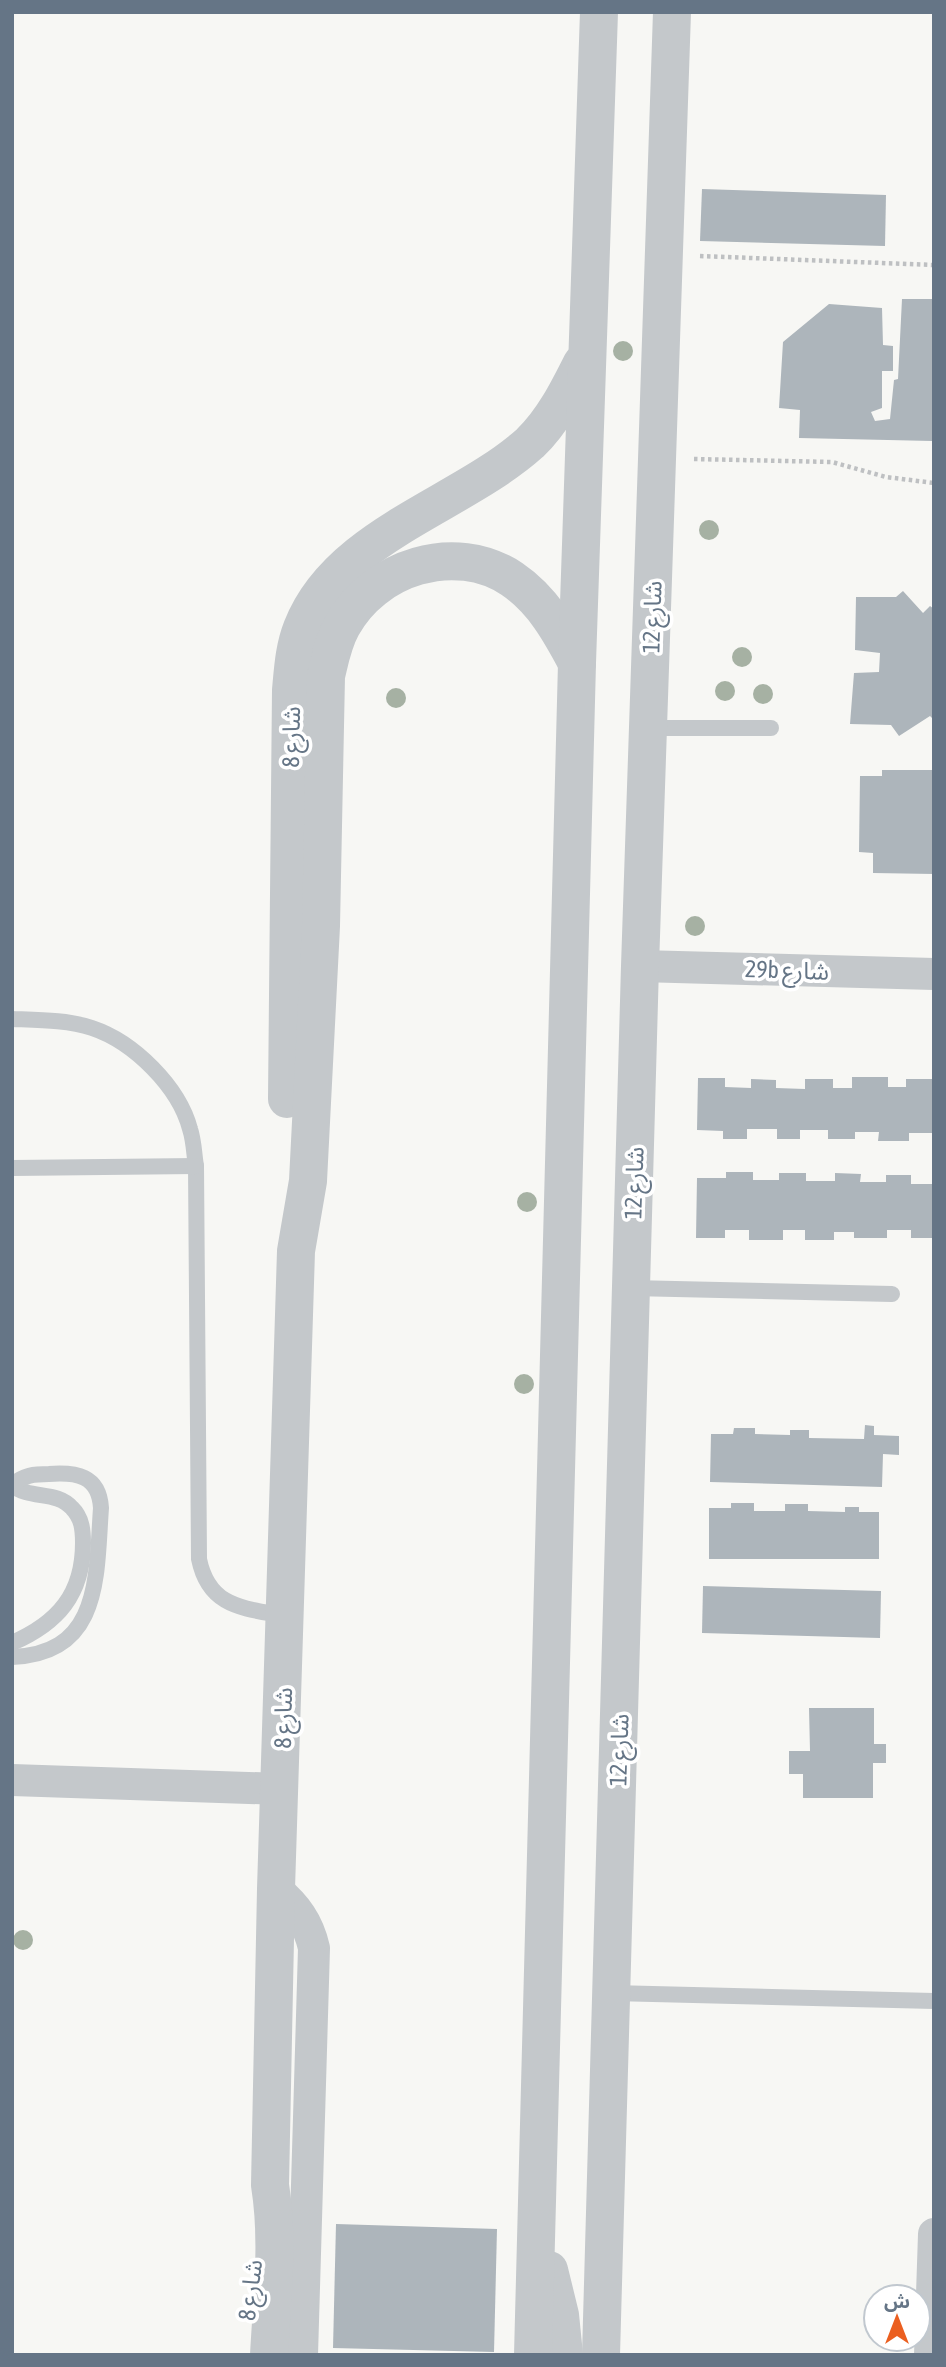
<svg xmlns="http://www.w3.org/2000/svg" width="946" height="2367" viewBox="0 0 946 2367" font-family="'Asap Condensed','Noto Sans Arabic',sans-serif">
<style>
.building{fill:#adb5bb}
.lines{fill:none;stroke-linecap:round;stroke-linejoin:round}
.path{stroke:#bec0c2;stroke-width:4.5;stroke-dasharray:3.5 3.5;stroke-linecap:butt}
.service{stroke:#c4c8cb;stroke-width:16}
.minor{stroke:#c4c8cb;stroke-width:32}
.tertiary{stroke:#c4c8cb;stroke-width:38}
.tree{fill:#a6b1a3}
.labels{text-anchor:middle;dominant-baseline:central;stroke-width:7;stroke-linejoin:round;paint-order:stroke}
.street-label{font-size:24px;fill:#657586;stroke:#fff}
</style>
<rect width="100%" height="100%" fill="#f7f7f4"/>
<!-- building -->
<g class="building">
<path d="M702 189 886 195 885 246 700 241Z"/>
<path d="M902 299H934L932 441 799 438 800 410 779 408 783 342 829 304 882 308 883 345 893 346V371H882V408L871 412 875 421 890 419 894 380 898 379Z"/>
<path d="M903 591 923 613 930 606 934 609V720L930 716 899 736 891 725 850 724 854 673 879 672 880 653 855 650 856 597H896Z"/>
<path d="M882 770H934V874L873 873V853L859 852 860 776H882Z"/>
<path d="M852 1077H888V1087H906V1079H934V1133H909V1141H878L879 1132H855V1139H828V1130H800V1139H777V1129H747V1139H723V1131L697 1130 698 1078H725V1087L751 1088V1079L776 1080V1088L805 1089V1079H833V1088H852Z"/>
<path d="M726 1172H753V1180H779V1173H806V1181H835V1173L861 1174 860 1182H886V1175H911V1184H934V1238H911V1230H887V1238H854V1232H834V1240H805V1230H783V1240H749V1230H725V1238H696L697 1178H726Z"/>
<path d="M865 1425 874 1426V1435L899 1436V1455L883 1454 882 1487 710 1482 711 1434H733L734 1428H755V1434L790 1435V1430H809V1438L864 1439Z"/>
<path d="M731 1503H754V1511H785V1504H808V1511L845 1512V1507H859V1512H879V1559H709V1508H731Z"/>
<path d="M703 1586 881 1591 880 1638 702 1633Z"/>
<path d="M809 1708H874V1744H886V1763H873V1798H803V1774H789V1751H810Z"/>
<path d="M336 2224 497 2229 494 2352 333 2348Z"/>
</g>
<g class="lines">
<!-- path -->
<g class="path">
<path d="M700 256 934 265"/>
<path d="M694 459 832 462 886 477 934 483"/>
</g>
<!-- service -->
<g class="service">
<path d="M648 728H771"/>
<path d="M12 1019C38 1020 68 1020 92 1028 134 1042 179 1087 190 1129 194 1141 194 1154 196 1166L199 1559C209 1608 244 1608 285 1616"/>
<path d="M12 1168 196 1166"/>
<path d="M631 1288 892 1294"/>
<path d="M12 1485C30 1500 56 1490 72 1508 82 1518 83 1530 83 1543 83 1594 58 1623 12 1643"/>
<path d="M12 1657C102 1654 96 1575 101 1508 99 1475 76 1472 49 1474 34 1474 24 1475 12 1485"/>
<path d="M612 1993 934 2001"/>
</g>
<!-- minor -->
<g class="minor">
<path d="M640 966 934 974"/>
<path d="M12 1780 281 1789"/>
<path d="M276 1889C296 1906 308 1922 314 1948L302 2355"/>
<path d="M930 2355 934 2234"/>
</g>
<!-- tertiary -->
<g class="tertiary">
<path d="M287 1099 291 690C293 669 294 648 302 628 338 535 460 506 530 443 553 421 568 391 582 363"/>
<path d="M549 2270 560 2315 564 2355"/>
<path d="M269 2355C272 2298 279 2241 270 2185L276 1889 296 1251 308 1181 321 926 326 676C330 659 333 642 342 626 374 567 455 541 512 579 543 600 560 631 577 663"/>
<path d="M533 2355 577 663 599 12"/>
<path d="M601 2355 640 966 672 12"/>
</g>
</g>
<!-- trees -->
<g class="tree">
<circle cx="623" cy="351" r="10"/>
<circle cx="709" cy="530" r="10"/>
<circle cx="742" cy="657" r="10"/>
<circle cx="725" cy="691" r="10"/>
<circle cx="763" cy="694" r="10"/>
<circle cx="396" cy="698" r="10"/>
<circle cx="695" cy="926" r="10"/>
<circle cx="527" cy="1202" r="10"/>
<circle cx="524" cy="1384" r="10"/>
<circle cx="23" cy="1940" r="10"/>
</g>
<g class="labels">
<!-- street labels -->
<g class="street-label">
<text transform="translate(652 617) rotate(-88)">شارع 12</text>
<text transform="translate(291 737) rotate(-89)">شارع 8</text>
<text transform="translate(787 970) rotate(2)">29b شارع</text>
<text transform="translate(634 1183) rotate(-88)">شارع 12</text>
<text transform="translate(283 1718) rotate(-89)">شارع 8</text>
<text transform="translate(619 1750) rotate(-88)">شارع 12</text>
<text transform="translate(250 2290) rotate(-83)">شارع 8</text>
</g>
</g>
<!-- border -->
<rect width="946" height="2367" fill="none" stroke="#657586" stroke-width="28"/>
<!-- north arrow -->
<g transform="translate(897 2318)"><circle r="33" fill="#ffffff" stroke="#c1c8cf" stroke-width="2"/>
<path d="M0-5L12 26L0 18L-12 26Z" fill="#eb5f20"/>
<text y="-10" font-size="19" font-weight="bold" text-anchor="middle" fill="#657586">ش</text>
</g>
</svg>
